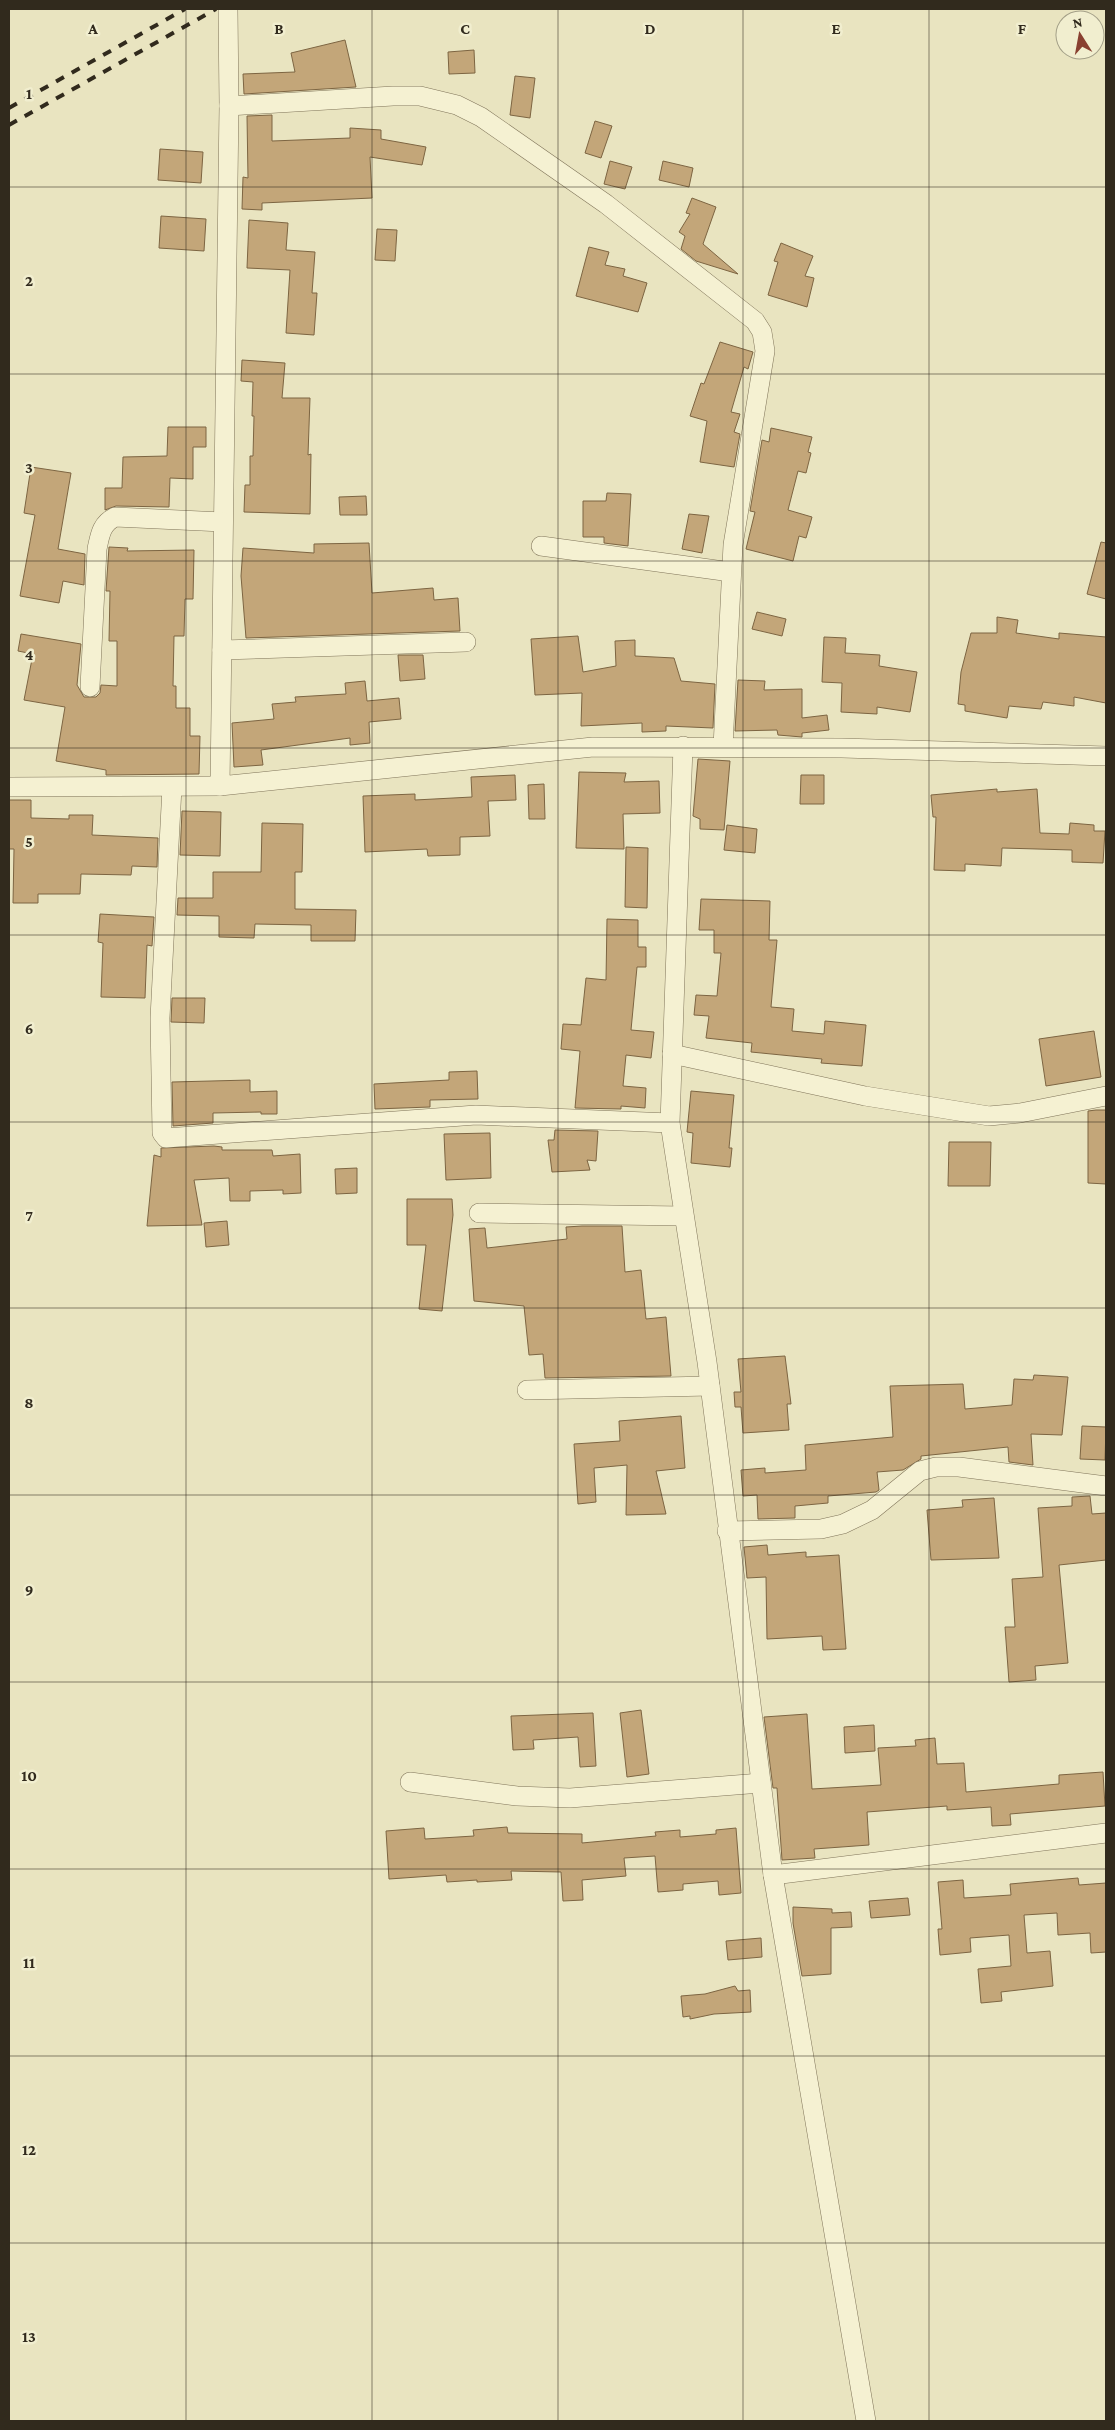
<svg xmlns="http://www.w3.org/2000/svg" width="1115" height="2430" viewBox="0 0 1115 2430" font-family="'Crimson Pro',serif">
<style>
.building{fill:#c3a679;stroke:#7d6542}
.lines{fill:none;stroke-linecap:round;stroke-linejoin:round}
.street-casing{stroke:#80755a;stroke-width:20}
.street{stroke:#f5f1d2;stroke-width:19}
.rail{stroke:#312a1d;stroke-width:4;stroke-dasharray:9 9;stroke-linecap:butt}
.grid{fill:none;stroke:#312a1d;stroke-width:1;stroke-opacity:0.55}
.grid-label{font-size:16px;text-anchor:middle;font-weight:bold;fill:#312a1d;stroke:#f1eecf;stroke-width:5;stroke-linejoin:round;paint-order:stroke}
</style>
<rect width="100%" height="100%" fill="#e9e4c0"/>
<!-- building -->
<g class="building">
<path d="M345 40 356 87 244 94 243 74 295 72 291 53Z"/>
<path d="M474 50 475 73 449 74 448 52Z"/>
<path d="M515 76 535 78 530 118 510 115Z"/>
<path d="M272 115V141L350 138V128L381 130V139L426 147 422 165 370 157 372 198 262 203V210L242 209 243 177 248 178 247 116Z"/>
<path d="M595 121 612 126 601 158 585 153Z"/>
<path d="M160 149 203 152 201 183 158 180Z"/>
<path d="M610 161 632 167 625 189 604 184Z"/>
<path d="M663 161 693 168 689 187 659 180Z"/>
<path d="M692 198 716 207 703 244 738 274 696 261 681 249 685 236 679 232 690 214 686 213Z"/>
<path d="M161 216 206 219 204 251 159 248Z"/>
<path d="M249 220 288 223 286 250 315 252 312 293H317L314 335 286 333 290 270 247 268Z"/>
<path d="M377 229 397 230 395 261 375 260Z"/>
<path d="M781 243 813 256 805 276 814 278 807 307 768 295 778 262 774 261Z"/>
<path d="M589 247 609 252 605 265 625 269 623 276 647 283 638 312 576 296Z"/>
<path d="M720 342 753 352 748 369 744 367 731 412 740 414 734 432 740 434 734 467 700 462 707 421 690 416 701 383 704 384Z"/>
<path d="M242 360 285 363 282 398H310L308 455 311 454 310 514 244 512 245 485H250V456H253L254 416H252L253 382 241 381Z"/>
<path d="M168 427H206V447H193V479L170 478 169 507 116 506 105 510V488H122L123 457 167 456Z"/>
<path d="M771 428 812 437 808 452 811 453 806 473 798 471 788 510 812 517 806 538 799 536 793 561 746 549 755 512 750 511 762 440 769 442Z"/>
<path d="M31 467 71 473 58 549 85 554 84 585 63 581 59 603 20 596 35 515 24 513Z"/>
<path d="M607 493 631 494 628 546 604 543V537H583V501H606Z"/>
<path d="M366 496 367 515H340L339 497Z"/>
<path d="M689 514 709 516 702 553 682 549Z"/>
<path d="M1101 542 1106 543V599L1087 594Z"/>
<path d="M369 543 372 593 433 588 434 600 458 598 460 631 246 638 241 576 243 548 314 553V544Z"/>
<path d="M109 547 128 548 127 551 194 550 193 599H185L184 636H174L173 686H176V708H190V736H200L199 774 106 775V770L56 761 65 707 24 700 33 654 18 651 21 634 81 644 77 685 84 697H96L100 693 101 685 117 686V641H109L110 591H106Z"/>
<path d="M757 612 786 619 782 636 752 629Z"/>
<path d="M997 617 1018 620 1016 633 1059 639V633L1106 637V703L1074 697V706L1043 702 1041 709 1009 706 1007 718 965 711V705L958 704 961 672 971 633H997Z"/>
<path d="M578 636 583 672 616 666 615 641 635 640V656L674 658 681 681 715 684 713 728 666 726V731L642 732V723L581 726 582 693 535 695 531 639Z"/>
<path d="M824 637 846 638 845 653 880 655 879 666 917 672 910 712 877 707V714L841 712 842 683 822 682Z"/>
<path d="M398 655H423L425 679 400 681Z"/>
<path d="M738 680 765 681 764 690 802 689V718L827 715 829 730 802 733V737L778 735 777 730 735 731Z"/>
<path d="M365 681 367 701 399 698 401 719 369 722 370 743 350 745V738L261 750 263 765 234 767 232 723 274 719 272 704 296 702 295 697 346 694 345 683Z"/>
<path d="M698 759 730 761 724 830 700 829V819L693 816Z"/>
<path d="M579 772 626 773 624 782 659 781 660 813 623 814 624 849 576 848Z"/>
<path d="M515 775 516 800 488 801 490 836 460 837V855L428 856 427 849 365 852 363 796 415 794V800L472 797 471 777Z"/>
<path d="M801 775H824V804H800Z"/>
<path d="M544 784 545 819H529L528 785Z"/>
<path d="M997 789V792L1037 789 1040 833 1069 834 1070 823 1094 825V831H1105L1103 863 1072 862V850L1002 848 1001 866 965 864V871L934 870 936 817H933L931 795Z"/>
<path d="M9 800H31V818L69 819V815H93L92 835 158 838 157 867 132 866 131 875 81 874 80 894H38V903H13L14 849H9Z"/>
<path d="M182 811 221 812 220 856 180 855Z"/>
<path d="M262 823 303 824 302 872H295V909L356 910 355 941H311V925L255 924 254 938 219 937V916L177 915 178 898H213V872H261Z"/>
<path d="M727 825 757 829 755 853 724 850Z"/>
<path d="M626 847 648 848 647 908 625 907Z"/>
<path d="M701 899 770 901 769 940H777L771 1007 794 1009 792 1031 824 1034 825 1021 866 1025 862 1066 821 1063 822 1059 751 1052 752 1043 706 1038 709 1016 694 1015 696 995 717 996 721 953H714V930H699Z"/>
<path d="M100 914 154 917 152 946 147 945 145 998 101 997 103 943 98 942Z"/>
<path d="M607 919 638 920V947H646V967H637L631 1030 654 1032 651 1058 626 1055 623 1086 646 1088 645 1108 621 1106V1109L575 1108 580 1051 561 1049 563 1024 581 1025 586 978 606 980Z"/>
<path d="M172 998H205L204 1023 171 1022Z"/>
<path d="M1094 1031 1101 1077 1046 1086 1039 1039Z"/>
<path d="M477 1071 478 1099 430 1100V1107L375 1109 374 1084 449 1080V1072Z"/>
<path d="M250 1080V1092L277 1091V1114H261V1112L213 1113V1123L173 1126 172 1082Z"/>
<path d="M691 1091 734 1095 729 1148H732L730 1167 691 1163 693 1133 687 1132Z"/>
<path d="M1096 1110H1106V1184L1088 1183V1111Z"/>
<path d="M555 1130 598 1131 596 1161 587 1160 590 1170 552 1172 548 1140H554Z"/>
<path d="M490 1133 491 1178 446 1180 444 1134Z"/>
<path d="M949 1142H991L990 1186H948Z"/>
<path d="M214 1146 222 1147V1150H272L273 1156 300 1154 301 1193 283 1194V1190L250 1191V1201H230L229 1178 194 1180 202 1225 147 1226 154 1155 161 1157V1148Z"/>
<path d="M357 1168V1193L336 1194 335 1169Z"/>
<path d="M407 1199H452L453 1215 442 1311 419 1309 426 1245H407Z"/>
<path d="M227 1221 229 1245 206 1247 204 1223Z"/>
<path d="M582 1226H622L625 1272 641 1270 646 1319 666 1317 671 1376 545 1378 543 1354 529 1355 524 1306 474 1301 469 1229 485 1228 487 1248 567 1239 566 1227Z"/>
<path d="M785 1356 791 1404H787L789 1430 743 1433 741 1407H735L734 1392H741L738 1359Z"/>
<path d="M1034 1375 1068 1377 1062 1435 1031 1434 1033 1465 1009 1462 1008 1447 921 1456V1459L903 1470 877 1472 879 1490 876 1492 828 1496V1503L795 1506V1518L758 1519 757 1495 743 1496 741 1470 765 1468V1473L806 1470 805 1445 893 1437 890 1386 963 1384 965 1409 1012 1405 1014 1379 1033 1380Z"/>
<path d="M681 1416 685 1468 656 1471 666 1514 626 1515 627 1465 594 1468 596 1502 578 1504 574 1444 620 1441 619 1421Z"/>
<path d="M1082 1426 1106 1427 1105 1460 1080 1459Z"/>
<path d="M1090 1496 1092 1514 1106 1513V1560L1059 1565 1068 1663 1035 1666 1036 1680 1009 1682 1005 1627H1015L1012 1579 1043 1577 1038 1508 1072 1506V1497Z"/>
<path d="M994 1498 999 1558 931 1560 927 1510 963 1507 962 1500Z"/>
<path d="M767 1545 768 1555 806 1552V1557L839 1555 846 1649 823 1650 822 1636 767 1639 766 1577 747 1578 744 1547Z"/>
<path d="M641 1710 649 1774 627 1777 620 1713Z"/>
<path d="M593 1713 596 1766 580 1767 578 1737 533 1740 534 1749 513 1750 511 1716Z"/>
<path d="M807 1714 812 1789 881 1785 878 1748 916 1746 915 1740 935 1738 937 1764 964 1763 966 1792 1059 1784V1775L1103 1772 1105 1806 1010 1814 1011 1825 992 1826 991 1807 947 1810V1806L867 1812 869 1845 814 1849 815 1858 782 1860 777 1788H773L764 1717Z"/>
<path d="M874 1725 875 1751 845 1753 844 1727Z"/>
<path d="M507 1827 508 1833 582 1834V1843L656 1836 655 1832 680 1830V1837L716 1834V1830L736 1828 741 1893 719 1895 718 1881 683 1884V1890L658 1892 655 1856 624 1858 626 1876 582 1880 583 1900 563 1901 561 1872 511 1871 512 1880 477 1882V1880L447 1882 446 1875 389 1879 386 1831 424 1828 425 1839 474 1836 473 1830Z"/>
<path d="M1078 1878 1079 1885 1106 1883V1952L1091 1953 1090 1933 1058 1935 1057 1913 1024 1915 1027 1953 1050 1951 1053 1986 1001 1992 1002 2001 981 2003 978 1969 1011 1966 1009 1935 970 1938 971 1952 940 1955 938 1929H942L938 1882 963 1880 964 1898 1011 1895 1010 1884Z"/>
<path d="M908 1898 910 1915 871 1918 869 1901Z"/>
<path d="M793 1907 832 1909V1913L851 1912 852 1927 831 1928V1974L802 1976 793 1923Z"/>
<path d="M761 1938 762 1957 728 1960 726 1941Z"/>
<path d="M735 1986 738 1991 750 1990 751 2012 714 2014 690 2019V2016L683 2017 681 1996 705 1994Z"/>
</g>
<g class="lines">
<!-- street casing -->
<g class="street-casing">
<g id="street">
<path d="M228 9 229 106 220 786 593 747 842 748 1106 756"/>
<path d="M229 106 393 96H420L457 105 481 117 606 204 755 321 762 332 765 351 733 545 723 747"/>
<path d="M541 546 731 572"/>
<path d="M222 650 466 642"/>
<path d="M90 687 97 549C100 535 101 524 115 517L223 522"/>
<path d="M683 746 670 1123 707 1362 773 1875 866 2421"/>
<path d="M9 787 220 786"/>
<path d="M172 787 160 1018 162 1133 166 1138 476 1115 670 1123"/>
<path d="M672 1054 865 1096 989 1116 1020 1113 1106 1096"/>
<path d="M479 1213 683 1216"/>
<path d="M527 1390 710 1386"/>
<path d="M727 1531 821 1529 843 1524 872 1510 920 1471 936 1467H959L1106 1486"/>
<path d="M410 1782 517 1796 570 1798 761 1783"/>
<path d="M773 1875 1106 1833"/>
</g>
</g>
<!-- street -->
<use href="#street" class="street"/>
<!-- rail -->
<g class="rail">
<path d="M9 108 185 9"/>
<path d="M9 125 216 9"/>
</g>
</g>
<!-- grid -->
<path class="grid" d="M186 9V2421M372 9V2421M558 9V2421M743 9V2421M929 9V2421M9 187H1106M9 374H1106M9 561H1106M9 748H1106M9 935H1106M9 1122H1106M9 1308H1106M9 1495H1106M9 1682H1106M9 1869H1106M9 2056H1106M9 2243H1106"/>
<g class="grid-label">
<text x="93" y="34">A</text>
<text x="279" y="34">B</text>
<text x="465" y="34">C</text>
<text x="650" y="34">D</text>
<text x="836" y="34">E</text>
<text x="1022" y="34">F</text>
<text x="29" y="99">1</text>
<text x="29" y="286">2</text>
<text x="29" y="473">3</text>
<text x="29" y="660">4</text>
<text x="29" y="847">5</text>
<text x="29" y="1034">6</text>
<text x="29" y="1221">7</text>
<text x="29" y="1408">8</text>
<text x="29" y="1595">9</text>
<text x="29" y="1781">10</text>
<text x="29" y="1968">11</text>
<text x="29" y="2155">12</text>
<text x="29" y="2342">13</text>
</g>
<!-- border -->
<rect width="1115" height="2430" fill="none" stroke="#312a1d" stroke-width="20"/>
<!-- north arrow -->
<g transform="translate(1080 35) rotate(349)"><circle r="24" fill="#f1eecf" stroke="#a4a088"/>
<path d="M0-4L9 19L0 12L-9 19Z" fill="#894030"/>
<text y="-8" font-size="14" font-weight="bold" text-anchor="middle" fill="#312a1d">N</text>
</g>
</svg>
